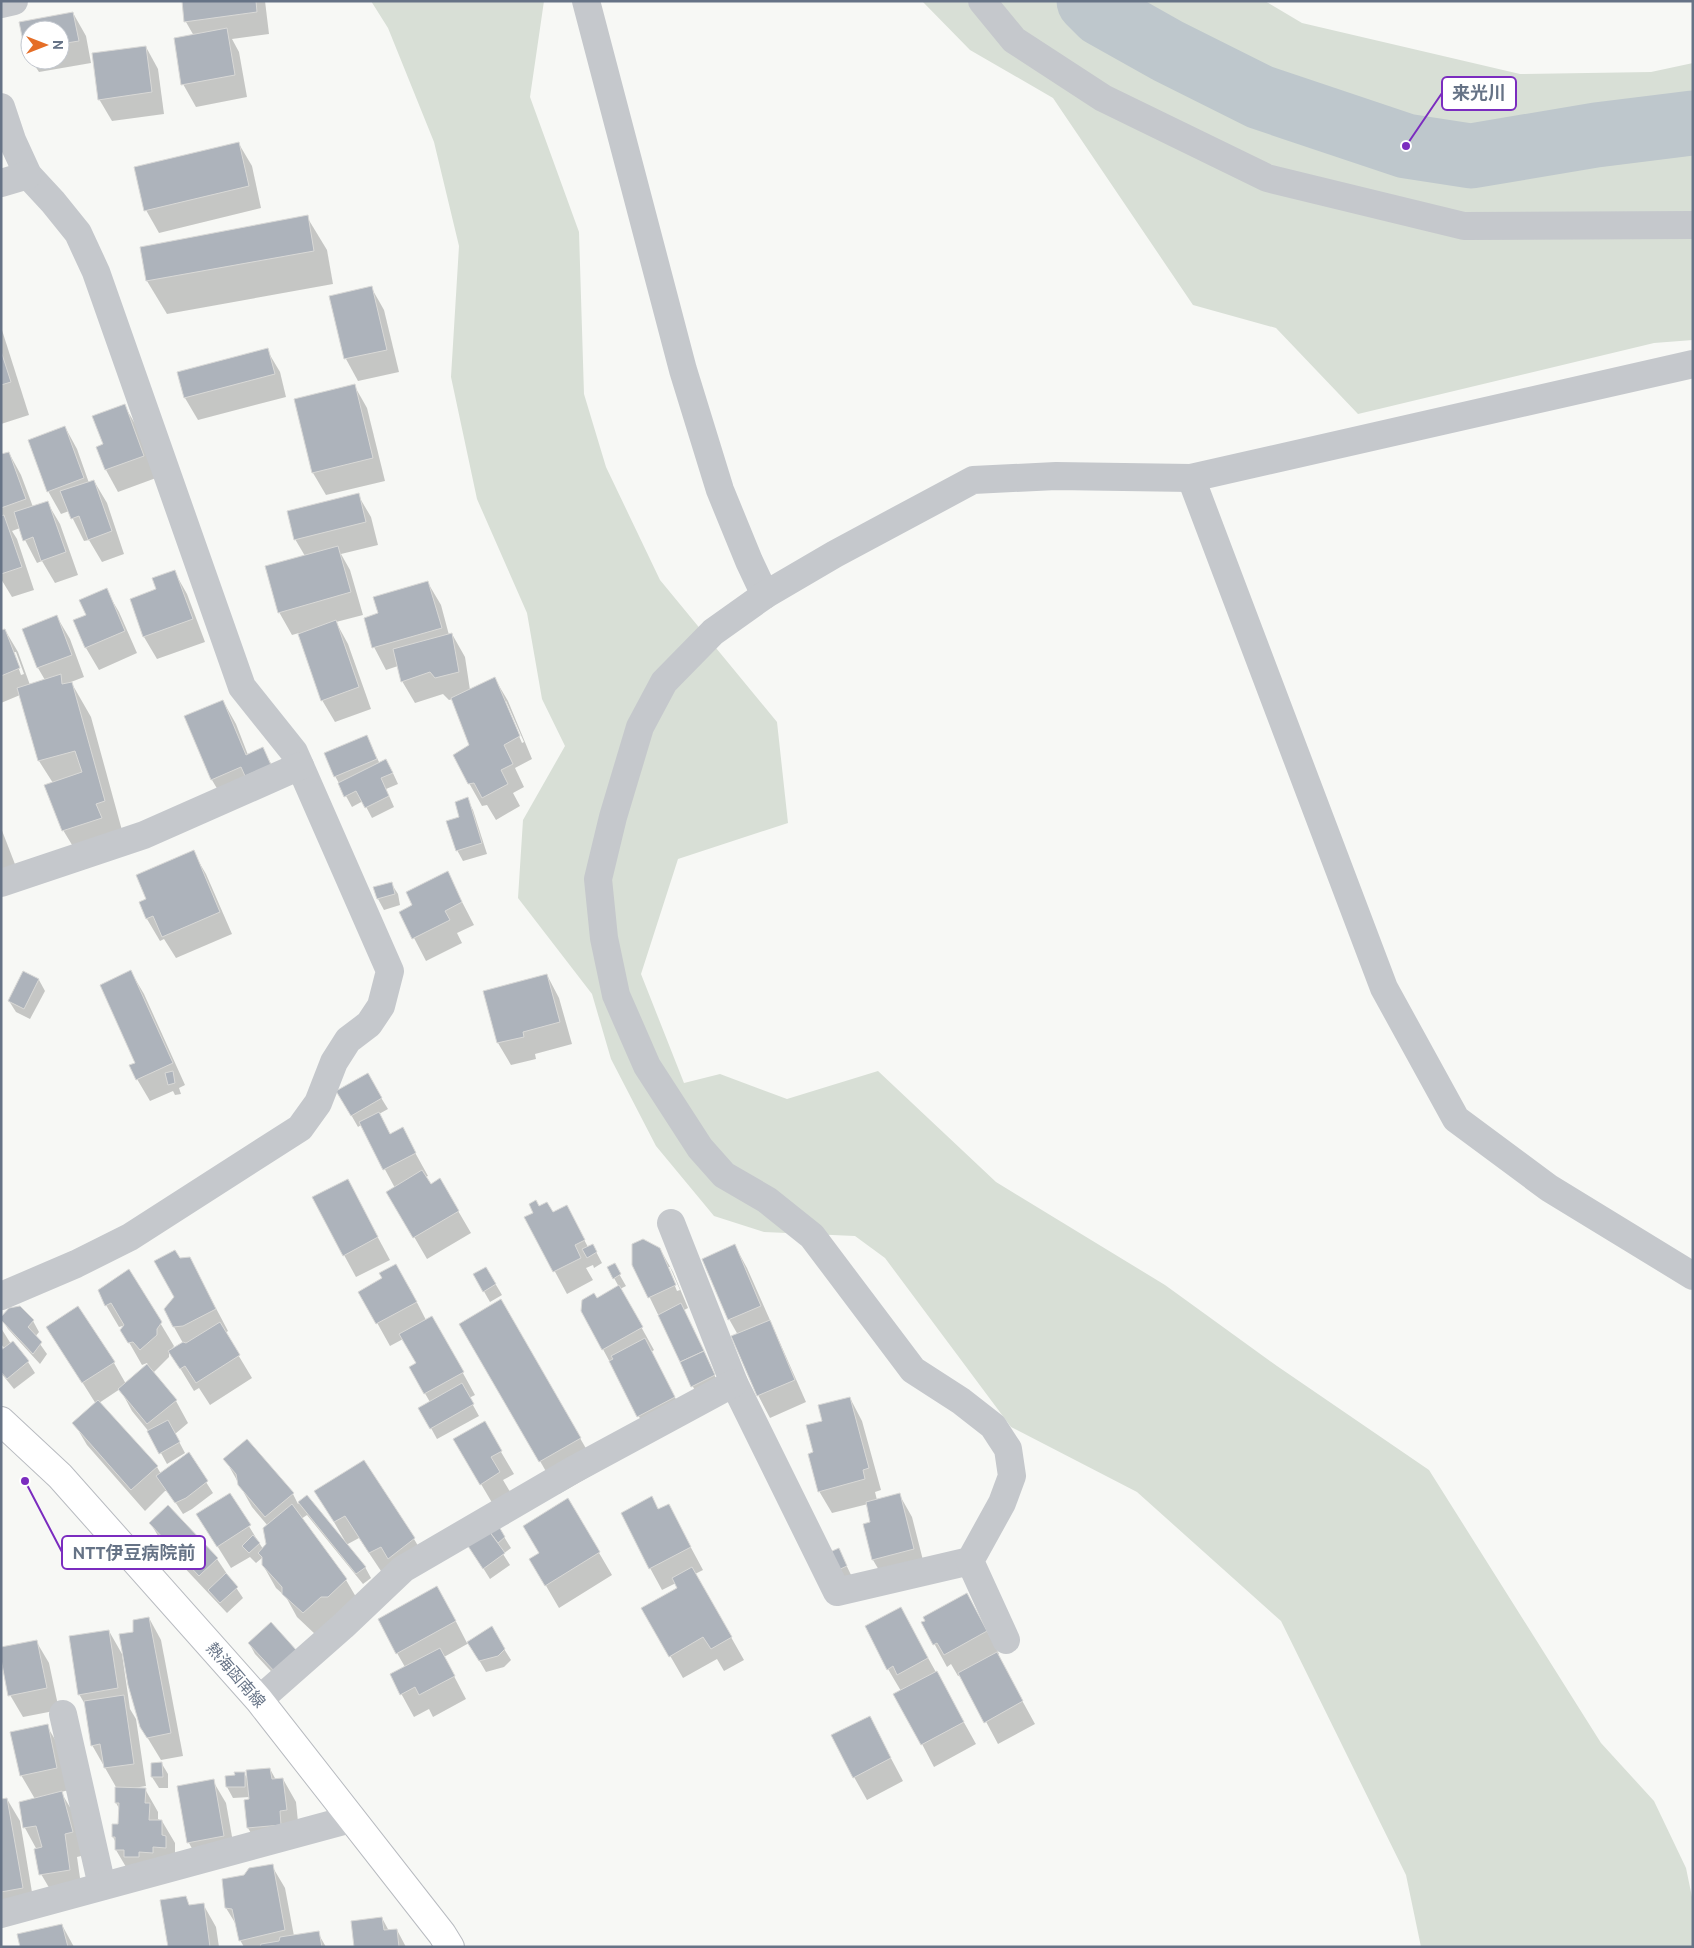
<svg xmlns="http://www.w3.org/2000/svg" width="1694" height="1948" viewBox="0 0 1694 1948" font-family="Cabin,'Noto Sans JP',sans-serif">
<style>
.green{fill:#d8dfd6}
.shadow{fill:#0003;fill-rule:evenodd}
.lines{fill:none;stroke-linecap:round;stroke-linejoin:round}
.river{stroke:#bec7cc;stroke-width:65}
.building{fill:#adb3bb;stroke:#d9d9d7}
.primary-casing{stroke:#b8bbc0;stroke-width:30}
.street{stroke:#c5c8cc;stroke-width:28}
.primary{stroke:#fff;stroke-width:28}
.labels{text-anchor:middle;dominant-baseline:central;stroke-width:5;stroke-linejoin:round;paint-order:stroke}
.street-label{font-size:16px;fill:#667386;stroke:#fff}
.leader{fill:none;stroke:#7b2cbf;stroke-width:2}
.callout-dot{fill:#7b2cbf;stroke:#fff;stroke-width:2}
.callout{fill:#fff;stroke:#7b2cbf;stroke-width:2}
.callout-label{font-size:18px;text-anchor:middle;font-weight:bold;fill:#667386}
</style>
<rect width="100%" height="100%" fill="#f7f8f5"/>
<!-- green -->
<g class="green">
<path d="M371 1H544L530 97 579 232 584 394 606 467 660 580 777 722 788 823 678 859 641 974 684 1083 720 1074 787 1099 878 1071 996 1182 1165 1285 1277 1366 1429 1470 1601 1743 1654 1801 1686 1868 1693 1902V1947H1421L1406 1875 1281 1621 1137 1492 1011 1427 885 1258 855 1236 764 1232 714 1216 656 1146 611 1059 592 994 518 898 523 820 565 746 542 699 527 613 477 499 451 377 459 246 434 142 388 28Z"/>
<path d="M922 1H1265L1302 23 1520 74 1651 72 1693 63V340L1654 343 1358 414 1276 328 1193 305 1053 98 970 50Z"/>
</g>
<!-- shadow -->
<g class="shadow">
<path d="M183 1H265L269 34 232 39 239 52 247 97 196 107 183 84 194 36 186 22Z"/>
<path d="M73 13 86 36 91 63 39 72 31 60H60V30H30V57L26 50 21 23Z"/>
<path d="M146 47 158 69 164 114 112 121 99 99Z"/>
<path d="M239 144 252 166 261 208 159 233 146 210Z"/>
<path d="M307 217 327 250 333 284 167 314 147 281 141 248Z"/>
<path d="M371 287 384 310 399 372 358 381 346 359 331 297Z"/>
<path d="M1 327 29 415 1 424Z"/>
<path d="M267 350 280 372 286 397 198 420 185 398Z"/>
<path d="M354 385 367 408 385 481 326 495 313 473 296 400Z"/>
<path d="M124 405 137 427 156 478 118 492 106 470 104 445Z"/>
<path d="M65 427 77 449 89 483 94 481 107 503 124 554 102 562 89 540 84 541 69 511 61 514 48 491Z"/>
<path d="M9 453 21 475 33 507 47 502 60 524 78 575 55 583 42 561 37 563 25 540 20 528 12 531 17 539 34 590 12 597 1 579V456Z"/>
<path d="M358 495 371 517 378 545 341 554 350 570 363 615 336 622 348 644 371 709 335 722 322 700 299 633 292 635 279 612 305 556 295 539Z"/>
<path d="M174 571 187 594 205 642 157 659 144 637 131 599 158 590Z"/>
<path d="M428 583 441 605 449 635 452 634 465 657 470 690 495 679 508 701 532 759 515 768 524 787 513 793 520 806 496 820 487 805 482 806 469 783 471 745 453 699 449 700 443 694 415 703 402 681 398 666 386 670 374 647 379 614ZM504 701H506L524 742 522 743Z"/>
<path d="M106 590 119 612 137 653 99 670 86 648 75 621 88 616Z"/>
<path d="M57 617 70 639 84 677 71 682 91 717 123 834 83 863 63 830 53 783 39 761 20 695 1 703V632L5 630 18 652 30 685 45 680 38 668 24 629ZM13 652H16L24 674 21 675Z"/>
<path d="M223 701 236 724 248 755 263 749 275 771 225 802 212 780Z"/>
<path d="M366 736 380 764 392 771 398 784 386 789 394 807 372 818 363 801 352 807 335 776Z"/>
<path d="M467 799 473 810 487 854 463 861 457 850 461 818Z"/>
<path d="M1 828 18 872 1 879Z"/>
<path d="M193 852 206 874 232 934 176 958 164 939 160 941 147 919 140 902 147 899Z"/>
<path d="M447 873 474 925 457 933 462 943 426 961 401 913 414 906Z"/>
<path d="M391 883 398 894 400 905 384 910 378 899Z"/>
<path d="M131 972 144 994 185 1085 179 1088 181 1094 175 1095 173 1091 150 1101 137 1079Z"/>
<path d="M24 973 39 980 45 991 30 1019 16 1012 9 1001Z"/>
<path d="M547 975 559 998 572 1044 535 1054 536 1059 511 1065 498 1043 485 992Z"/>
<path d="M367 1075 388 1109 379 1114 390 1135 402 1129 428 1176 425 1177 430 1186 440 1180 471 1233 427 1259 388 1192 395 1188 361 1125 358 1127 338 1092Z"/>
<path d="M347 1180 390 1260 356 1277 344 1255Z"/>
<path d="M566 1206 588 1247 593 1246 602 1263 594 1268 593 1265 586 1268 593 1280 567 1294 526 1218 535 1213 539 1207 552 1214Z"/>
<path d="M735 1246 747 1268 806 1402 770 1418 758 1395 738 1335 729 1319Z"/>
<path d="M660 1249 673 1272 688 1308 684 1310 720 1387 698 1397 634 1265ZM667 1267H670L680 1290 677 1291Z"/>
<path d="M190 1259 228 1331 225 1333 252 1378 210 1405 199 1388 194 1391 169 1350V1357L153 1373 176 1401 188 1423 175 1434 185 1453 167 1464 150 1433 132 1411 120 1389 99 1403 157 1467 161 1474 188 1454 213 1493 192 1509 183 1514 168 1491H165L145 1511 87 1445 74 1423 96 1404 48 1328 114 1363 126 1384 148 1365 147 1363 142 1365 122 1330 126 1325 119 1327 106 1305 129 1271 174 1346 171 1350 183 1343 174 1327 175 1297 179 1260Z"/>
<path d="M614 1265 626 1286 620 1289 654 1350 651 1352 687 1420 651 1439 582 1310 597 1299 619 1287 614 1278Z"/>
<path d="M486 1268 502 1295 490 1302 474 1274Z"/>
<path d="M409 1287 426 1320 432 1317 475 1395 469 1398 479 1416 437 1439 420 1408 430 1402 410 1368 418 1364 403 1339 390 1346 360 1292Z"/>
<path d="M501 1301 599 1471 559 1494 461 1324Z"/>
<path d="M20 1307 33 1321 39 1332 35 1337 47 1354 40 1364 8 1329 2 1319Z"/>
<path d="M1 1328 11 1344 13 1343 28 1362 35 1373 14 1389 1 1373V1352L5 1349 1 1344Z"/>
<path d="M850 1398 862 1421 881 1490 875 1492 877 1500 899 1494 912 1517 926 1572 886 1582 873 1560 865 1525 872 1523 868 1504 832 1513 819 1491 814 1453Z"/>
<path d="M484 1423 514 1474 503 1480 512 1495 494 1506 455 1440Z"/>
<path d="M225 1459 293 1494 298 1504 307 1496 344 1542 345 1541 316 1491 414 1539 427 1561 383 1574 359 1538 346 1545 365 1567 371 1578 363 1584 307 1515 301 1519 346 1580 359 1602 316 1635 297 1617 286 1597 276 1588 263 1565 262 1558 256 1563 250 1557 231 1568 211 1536 229 1494 263 1549 267 1544 268 1526 252 1507Z"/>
<path d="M568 1500 612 1575 559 1608 531 1560 541 1554Z"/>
<path d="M668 1505 703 1570 695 1574 744 1660 724 1671 717 1659 683 1678 643 1609 679 1589 676 1583 662 1590 650 1568 658 1511Z"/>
<path d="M168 1507 217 1559 243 1598 227 1613 164 1546 151 1524Z"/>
<path d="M498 1527 511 1548 503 1554 510 1565 490 1579 470 1547Z"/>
<path d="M839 1550 852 1577 845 1580 839 1569Z"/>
<path d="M450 1610 467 1643 491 1628 511 1660 504 1667 486 1672 469 1643 444 1657 466 1699 433 1717 429 1709 414 1717 391 1675 405 1667 397 1653Z"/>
<path d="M979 1616 999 1654 997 1655 1035 1724 998 1744 961 1675 958 1676 951 1664 947 1667 923 1623Z"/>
<path d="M149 1618 161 1640 183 1756 161 1760 141 1727 134 1633Z"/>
<path d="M271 1624 281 1682 255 1654 249 1643Z"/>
<path d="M109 1631 122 1654 130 1709 136 1719 146 1786 134 1788 145 1789 158 1812V1819L162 1821 175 1843V1853L129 1872 116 1850V1843L113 1837 119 1826 120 1810 116 1803V1787L92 1745 86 1706 79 1694Z"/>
<path d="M913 1631 976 1744 934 1767 922 1744 901 1691 888 1669Z"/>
<path d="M36 1641 49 1663 59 1710 23 1717 10 1695Z"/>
<path d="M869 1717 903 1781 867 1800 854 1777Z"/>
<path d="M47 1726 60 1748 69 1790 61 1792 74 1814 85 1855 77 1857 82 1892 54 1896 41 1874 37 1850 25 1828 20 1803 35 1799 21 1775Z"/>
<path d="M152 1764H162L168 1774V1788H159L152 1777Z"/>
<path d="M270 1769 276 1780 283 1779 296 1802 299 1832 261 1850 248 1828 245 1801H250V1797L233 1798 227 1787 244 1773 248 1780Z"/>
<path d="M213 1781 226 1803 236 1859 201 1865 189 1843Z"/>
<path d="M7 1799 20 1821 35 1910 1 1916V1800Z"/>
<path d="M272 1866 285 1888 294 1936 318 1933 326 1947H244L240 1940 237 1926 226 1908 245 1876Z"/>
<path d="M185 1897 190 1906 203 1904 216 1927 219 1947H169Z"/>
<path d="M382 1918 389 1931 397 1930 406 1947H355Z"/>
<path d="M62 1925 74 1947H21Z"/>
</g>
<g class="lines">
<!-- river -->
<path class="river" d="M1089 1 1102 14 1168 51 1260 97 1406 146 1471 156 1596 135 1693 123"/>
</g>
<!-- building -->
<g class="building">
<path d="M182 1H256L257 12 184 22Z"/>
<path d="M73 12 79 41 60 44V30H30V50L25 51 19 22Z"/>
<path d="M227 28 235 75 181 85 174 38Z"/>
<path d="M146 46 152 92 98 100 92 53Z"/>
<path d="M239 142 249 186 144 211 134 167Z"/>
<path d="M308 215 314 251 146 281 140 247Z"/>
<path d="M372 286 387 350 344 359 329 296Z"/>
<path d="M268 348 275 374 184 398 177 372Z"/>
<path d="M1 351 11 382 1 385Z"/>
<path d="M355 384 373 458 312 473 294 399Z"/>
<path d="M125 404 144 456 105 470 96 447 103 444 92 416Z"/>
<path d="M65 426 84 478 47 492 28 440Z"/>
<path d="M9 452 26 499 1 508V454Z"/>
<path d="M94 480 112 531 88 540 79 516 71 519 60 491Z"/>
<path d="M359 493 366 522 294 540 287 511Z"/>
<path d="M48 501 66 552 41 561 33 537 23 541 14 512Z"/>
<path d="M4 515 22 567 1 574V516Z"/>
<path d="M338 546 351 592 278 613 265 566Z"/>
<path d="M175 570 193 619 143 637 130 599 156 589 152 578Z"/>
<path d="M428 581 442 628 372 648 364 618 378 613 373 597Z"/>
<path d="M107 588 125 631 85 648 73 620 86 615 79 600Z"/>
<path d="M57 615 72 655 37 668 22 629Z"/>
<path d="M336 620 359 687 321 701 298 634Z"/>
<path d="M5 629 20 668 1 676V630Z"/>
<path d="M452 633 459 672 435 678 430 672 401 682 393 649Z"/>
<path d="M61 674 62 684 72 682 105 801 96 804 102 818 62 831 44 785 82 772 75 751 38 761 17 688Z"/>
<path d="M495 677 520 736 504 745 513 764 501 770 508 784 482 798 474 783 468 784 453 755 469 745 451 698Z"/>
<path d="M223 700 246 755 263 747 271 765 245 776 241 767 211 780 184 716Z"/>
<path d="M367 735 377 759 334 777 324 753Z"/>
<path d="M386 759 393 773 381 778 389 796 365 808 356 791 344 797 338 783Z"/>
<path d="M468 797 482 843 456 851 446 821 459 817 455 802Z"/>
<path d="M194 850 220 912 162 937 153 916 146 919 139 902 146 899 136 875Z"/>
<path d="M448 871 462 902 445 911 450 920 412 939 399 912 412 905 406 892Z"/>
<path d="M392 882 395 894 377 899 373 887Z"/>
<path d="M131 970 173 1063 136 1080 129 1065 135 1063 100 985Z"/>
<path d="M23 971 39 979 24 1009 8 1001Z"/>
<path d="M547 974 560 1022 523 1032 524 1037 497 1043 483 991Z"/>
<path d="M173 1071 175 1083 168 1085 165 1073Z"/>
<path d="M368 1073 382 1098 351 1116 336 1091Z"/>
<path d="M379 1112 390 1134 403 1127 416 1153 383 1170 359 1122Z"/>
<path d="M422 1170 431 1184 440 1178 459 1211 413 1238 386 1192Z"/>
<path d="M348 1179 378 1237 343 1256 312 1197Z"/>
<path d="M536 1200 539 1206 547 1202 553 1212 567 1205 585 1240 575 1245 581 1258 553 1272 524 1217 533 1213 529 1204Z"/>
<path d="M643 1239 660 1248 676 1285 648 1298 632 1265V1244Z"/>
<path d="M593 1244 597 1252 587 1258 582 1249Z"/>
<path d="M735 1244 761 1306 728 1320 702 1259Z"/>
<path d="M175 1250 180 1258 190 1257 216 1309 183 1326 173 1327 164 1309 174 1297 154 1261Z"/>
<path d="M615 1263 621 1274 613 1279 607 1267Z"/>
<path d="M396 1264 417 1302 376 1324 358 1292 382 1278 379 1273Z"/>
<path d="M486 1267 496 1284 483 1292 473 1274Z"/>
<path d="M129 1269 162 1322 157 1329V1335L140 1350 133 1342 128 1343 120 1330 124 1325 111 1303 105 1306 98 1290Z"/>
<path d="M619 1285 643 1327 602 1350 581 1311 582 1300 594 1293 597 1298Z"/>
<path d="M501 1299 581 1438 539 1462 459 1324Z"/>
<path d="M681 1303 704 1351 680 1362 658 1315Z"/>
<path d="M20 1306 34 1320 28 1327 42 1342 33 1354 1 1320V1317L9 1308Z"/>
<path d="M78 1306 115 1362 82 1383 46 1327Z"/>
<path d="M432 1316 464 1372 424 1394 409 1367 416 1363 399 1334Z"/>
<path d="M770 1320 795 1380 757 1396 731 1336Z"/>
<path d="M220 1322 240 1355 196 1383 185 1366 180 1369 168 1351 183 1342 186 1343Z"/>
<path d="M645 1338 675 1397 637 1417 609 1361 613 1359 611 1356Z"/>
<path d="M13 1341 29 1361 7 1379 1 1372V1350Z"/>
<path d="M704 1351 715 1375 691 1387 680 1362Z"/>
<path d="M147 1364 177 1400 147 1424 118 1389Z"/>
<path d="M462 1383 474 1404 430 1429 418 1408Z"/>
<path d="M850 1397 869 1468 863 1470 865 1479 818 1492 808 1454 813 1452 806 1425 822 1421 818 1405Z"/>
<path d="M98 1400 158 1466 131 1490 72 1423Z"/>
<path d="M168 1420 180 1442 159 1454 147 1431Z"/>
<path d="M485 1421 502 1451 491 1457 500 1472 480 1485 453 1439Z"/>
<path d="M247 1439 294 1493 265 1517 238 1485 236 1474 223 1459Z"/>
<path d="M189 1452 208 1481 186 1498 175 1503 156 1476Z"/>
<path d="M364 1460 415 1538 388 1559 381 1547 369 1553 345 1516 334 1522 314 1491Z"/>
<path d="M230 1493 251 1525 217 1547 196 1514Z"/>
<path d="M900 1493 914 1549 872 1560 863 1524 870 1522 866 1502Z"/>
<path d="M307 1495 366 1567 356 1574 298 1502Z"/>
<path d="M652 1496 658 1509 669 1504 691 1547 649 1569 621 1513Z"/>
<path d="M568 1498 600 1552 545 1586 529 1559 539 1553 523 1526Z"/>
<path d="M292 1504 347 1579 328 1597H321L303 1613 282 1594V1587L262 1565V1557L258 1553 266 1544 263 1528Z"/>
<path d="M168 1505 218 1558 199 1576 149 1523Z"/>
<path d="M498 1525 505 1537 498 1543 489 1531Z"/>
<path d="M489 1531 505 1553 483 1569 468 1546Z"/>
<path d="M253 1535 260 1543 249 1553 242 1546Z"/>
<path d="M839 1548 847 1566 838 1570 830 1552Z"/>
<path d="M692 1567 732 1637 711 1649 703 1637 669 1657 641 1608 677 1588 672 1578Z"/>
<path d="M226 1573 238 1587 220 1603 208 1590Z"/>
<path d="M437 1586 456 1621 396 1654 378 1619Z"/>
<path d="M967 1593 987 1631 944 1655 937 1643 933 1645 921 1622 925 1621 923 1617Z"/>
<path d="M901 1607 928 1658 897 1675 893 1666 887 1670 865 1626Z"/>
<path d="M149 1617 171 1733 147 1738 140 1727 128 1685 119 1634 133 1632V1620Z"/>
<path d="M271 1622 297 1651 275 1672 248 1643Z"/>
<path d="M492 1626 505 1649 498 1656 479 1661 467 1642Z"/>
<path d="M109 1630 118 1688 78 1695 69 1636Z"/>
<path d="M37 1640 47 1688 8 1696 1 1659V1647Z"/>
<path d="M440 1648 455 1676 419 1695 415 1687 400 1695 390 1674Z"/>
<path d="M997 1652 1023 1701 984 1723 958 1673Z"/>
<path d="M937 1671 964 1722 921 1745 893 1694Z"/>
<path d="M124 1695 134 1764 104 1768 100 1744 91 1746 84 1701Z"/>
<path d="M870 1716 891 1758 853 1778 831 1735Z"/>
<path d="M48 1724 57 1768 20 1776 10 1732Z"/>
<path d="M162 1762 163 1777H151V1763Z"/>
<path d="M270 1768 272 1779 283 1778 287 1810 280 1811 281 1825 247 1828 244 1800 249 1799 246 1770Z"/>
<path d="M234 1772H245V1787H226L225 1776 235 1775Z"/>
<path d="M214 1779 224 1836 187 1843 177 1786Z"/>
<path d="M115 1787 146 1788 145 1803H150L149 1820H162V1835L166 1836V1848L153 1847V1853L139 1852V1857H124V1850H115V1837H112V1824H118L119 1803H115Z"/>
<path d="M62 1791 73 1832 65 1834 70 1870 39 1875 34 1849 42 1847 36 1826 23 1828 19 1802Z"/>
<path d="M7 1798 23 1888 1 1892V1799Z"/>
<path d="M273 1864 285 1930 239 1941 232 1909 225 1908 222 1879 244 1875 249 1868Z"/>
<path d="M186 1896 189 1905 204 1903 210 1947H168L160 1900Z"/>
<path d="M382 1917 384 1930 397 1929 399 1947H354L351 1921Z"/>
<path d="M62 1924 68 1947H20L17 1934Z"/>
<path d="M319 1931 322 1947H260L261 1944 279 1941 280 1937Z"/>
</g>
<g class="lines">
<!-- primary casing -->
<g class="primary-casing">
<path id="primary" d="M1 1421 60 1476 259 1700 442 1934 450 1947"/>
</g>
<!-- street -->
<g class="street">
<path d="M586 1 683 370 720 490 749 561 765 595"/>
<path d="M982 1 1014 40 1103 98 1267 178 1464 226 1693 225"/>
<path d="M1 4 14 1"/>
<path d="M1 107 12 140 28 175 53 202 78 233 96 272 242 687 294 752 390 971 381 1006 369 1024 348 1040 334 1062 318 1103 300 1128 130 1237 76 1264 1 1296"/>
<path d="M1 183 28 175"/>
<path d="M1191 478 1384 988 1456 1119 1549 1188 1693 1276"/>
<path d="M1 883 144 835 300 766"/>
<path d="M671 1223 734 1383 837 1592 970 1561"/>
<path d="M1006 1640 970 1561 1002 1503 1012 1476 1008 1449 993 1426 961 1401 913 1370 812 1236 767 1200 724 1175 700 1148 647 1066 616 995 604 938 598 879 613 817 640 727 664 682 713 632 765 595 835 554 973 480 1056 476 1191 478 1693 364"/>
<path d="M259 1700 343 1626 403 1569 573 1470 734 1383"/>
<path d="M63 1714 102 1886"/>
<path d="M1 1914 351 1819"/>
</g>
<!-- primary -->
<use href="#primary" class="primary"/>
</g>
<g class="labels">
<!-- street labels -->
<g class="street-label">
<text transform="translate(236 1675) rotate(49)">熱海函南線</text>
</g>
</g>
<!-- callouts -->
<path class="leader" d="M1406 146L1442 93M25 1481L62 1552"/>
<g class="callout-dot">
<circle cx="1406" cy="146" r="5"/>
<circle cx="25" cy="1481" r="5"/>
</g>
<g class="callout">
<rect x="1442" y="77" width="74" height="33" rx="5"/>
<rect x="62" y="1536" width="143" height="33" rx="5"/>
</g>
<g class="callout-label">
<text x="1479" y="99">来光川</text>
<text x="134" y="1559">NTT伊豆病院前</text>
</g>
<!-- border -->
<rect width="1694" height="1948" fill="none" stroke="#667386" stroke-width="5"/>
<!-- north arrow -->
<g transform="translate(45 45) rotate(90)"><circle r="24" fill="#ffffff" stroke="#c2c7cf"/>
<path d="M0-4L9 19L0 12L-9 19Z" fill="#e56e27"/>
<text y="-8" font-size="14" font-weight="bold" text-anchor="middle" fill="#667386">N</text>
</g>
</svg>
